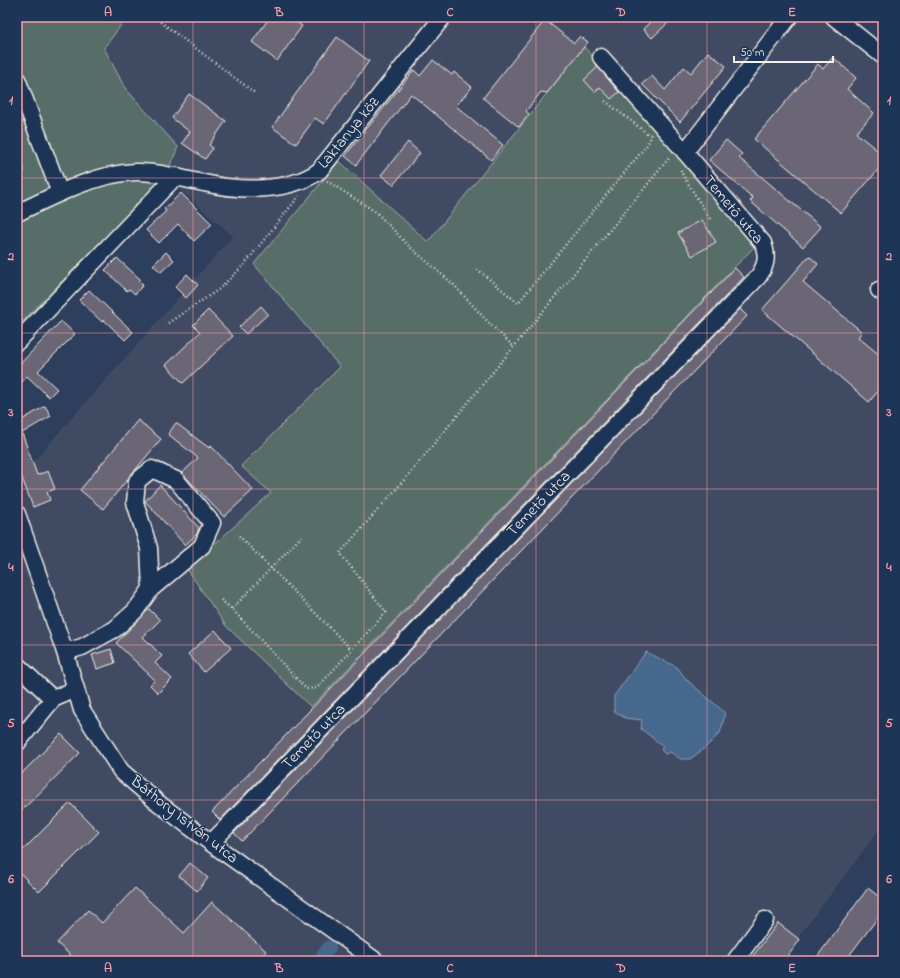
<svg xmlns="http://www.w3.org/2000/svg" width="900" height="978" viewBox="0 0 900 978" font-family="'Indie Flower',sans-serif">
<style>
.built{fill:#404b64;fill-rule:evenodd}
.green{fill:#576d68;stroke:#a6afa8}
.water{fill:#46688d;stroke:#8c9fb1}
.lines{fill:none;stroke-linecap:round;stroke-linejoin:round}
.canal{stroke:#46688d;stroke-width:14}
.building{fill:#6b6676;stroke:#f4f1e8}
.minor-casing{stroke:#f4f1e8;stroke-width:19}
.path{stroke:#f4f1e8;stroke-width:2.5;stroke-dasharray:1 3;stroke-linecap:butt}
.minor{stroke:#1d3557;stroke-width:16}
.grid{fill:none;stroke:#ff9aa2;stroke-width:1;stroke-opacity:0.55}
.labels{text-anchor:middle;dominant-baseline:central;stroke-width:3;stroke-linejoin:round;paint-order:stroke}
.street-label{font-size:16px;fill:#f4f1e8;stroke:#1d3557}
.neatline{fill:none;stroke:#ff9aa2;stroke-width:1.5}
.grid-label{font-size:13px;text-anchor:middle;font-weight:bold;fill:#ff9aa2}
</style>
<rect width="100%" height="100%" fill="#2d3f5d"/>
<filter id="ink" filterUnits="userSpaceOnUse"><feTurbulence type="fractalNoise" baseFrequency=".025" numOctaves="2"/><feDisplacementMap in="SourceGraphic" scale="8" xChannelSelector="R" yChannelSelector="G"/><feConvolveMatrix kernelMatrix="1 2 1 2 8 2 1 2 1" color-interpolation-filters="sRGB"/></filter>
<g filter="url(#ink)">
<!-- built -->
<path class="built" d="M127 17H455L458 19 459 17H821L883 70V825L780 961H17V480L233 236 165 177 177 147 125 88 104 48ZM583 47 675 146 754 247 187 569 271 493 241 465 340 367 254 264 339 161 428 242Z"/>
<!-- green -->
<g class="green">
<path d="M17 17H127L104 48 125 88 178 147 165 177 17 327V174L25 171 17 149Z"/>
<path d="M584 47 675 146 754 247 311 707 226 626 187 569 271 493 241 466 340 367 254 264 339 161 428 242Z"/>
</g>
<!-- water -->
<path class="water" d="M646 652 677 667 687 680 723 711 725 715 720 733 705 748 690 759H681L670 752 665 754 661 750 663 746 641 729 642 720 625 718 614 711V696Z"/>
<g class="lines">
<!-- canal -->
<path class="canal" d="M319 961 329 948"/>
</g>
<!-- building -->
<g class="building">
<path d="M270 17H289L302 26 277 61 252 42Z"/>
<path d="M655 17H674L652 38 643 29Z"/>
<path d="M545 20 574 43 580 36 588 42 547 93 541 92 526 111 529 114 519 127 483 98Z"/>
<path d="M337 37 369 61 324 124 315 118 296 144 272 127Z"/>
<path d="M708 52 726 66 680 122 642 84 652 76 665 90 684 67 691 73Z"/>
<path d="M833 57 856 78 847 89 874 113 856 133 883 155V164L841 213 754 139 818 64 823 69Z"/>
<path d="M433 60 452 75 454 72 472 87 456 106 503 145 491 160 411 94 356 165 345 156 414 70 420 76Z"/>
<path d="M598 67 619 92 611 99 600 87 595 92 584 80Z"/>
<path d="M189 94 226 121 209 145 213 148 205 159 182 143 190 132 172 118Z"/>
<path d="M726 140 742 154 739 158 821 227 803 247 750 201 753 198 709 160Z"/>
<path d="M408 142 420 153 393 185 381 175Z"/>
<path d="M181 193 212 224 194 241 178 224 159 243 146 230 166 211 164 209Z"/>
<path d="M702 220 716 242 692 256 678 233Z"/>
<path d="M166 252 174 260 161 272 153 265Z"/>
<path d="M809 256 818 264 803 282 862 332 858 337 883 358V385L869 402 762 310Z"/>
<path d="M117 258 140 279 138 281 143 285 135 294 129 289 127 291 105 270Z"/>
<path d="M735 268 744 277 726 296 220 820 212 812Z"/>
<path d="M187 274 198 285 186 298 175 287Z"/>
<path d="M89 290 133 332 125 340 104 320 102 322 79 300Z"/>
<path d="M261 306 268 314 246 334 239 327Z"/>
<path d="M740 309 747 316 242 841 234 833Z"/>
<path d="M208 310 233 336 183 383 166 365 200 332 193 325Z"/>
<path d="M61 321 75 334 38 371 57 389 49 397 27 376 17 388V367Z"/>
<path d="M45 406 51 416 22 433 37 475 48 471 55 489 47 492 50 500 33 507 17 465V423Z"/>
<path d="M138 420 161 439 103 509 80 490Z"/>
<path d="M176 423 209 448 211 446 253 490 224 517 182 473 198 458 168 434Z"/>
<path d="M160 485 199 528 197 534 185 545 145 501Z"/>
<path d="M149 609 160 620 143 637 162 656 155 663 172 679 158 693 150 685 155 680 116 643Z"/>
<path d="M215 630 231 648 204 672 188 654Z"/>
<path d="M111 649 115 663 97 669 92 655Z"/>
<path d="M61 734 80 753 17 815V778Z"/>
<path d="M70 803 99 832 39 892 17 870V856Z"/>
<path d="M190 863 208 878 197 891 179 876Z"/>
<path d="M135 888 184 933 212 902 266 951 257 961H77L57 943 88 910 102 923Z"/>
<path d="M868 888 883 900V911L845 961H814Z"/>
<path d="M778 923 800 940 784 961H749Z"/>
</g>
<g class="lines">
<!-- minor casing -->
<g class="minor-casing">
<g id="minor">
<path d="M834 17 883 56"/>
<path d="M601 57 685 152"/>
<path d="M17 79 60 193"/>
<path d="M17 213C54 196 93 174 135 172 158 171 181 179 204 183 239 191 288 193 319 171L443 17"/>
<path d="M879 290 883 293"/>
<path d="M17 342 176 176"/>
<path d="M17 514 65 652 82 710 121 771 157 802 211 843 376 961"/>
<path d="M65 652 82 647 115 629 135 611 151 589 202 546 212 523 176 480 152 469 137 481 135 502 149 548 151 589"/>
<path d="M17 665 53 699"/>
<path d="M17 743 53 699 76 689"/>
<path d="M211 843 758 277C766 266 768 257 763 243L685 152 789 17"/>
<path d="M735 961 765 920"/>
</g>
</g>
<!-- path -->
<g class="path">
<path d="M154 17 255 93"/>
<path d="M605 101 648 134 651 135"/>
<path d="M681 170V172L710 219"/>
<path d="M327 181 376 212 410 247 454 285 487 321 513 346"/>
<path d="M477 269 518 303 647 145 652 135"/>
<path d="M168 323 218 290 243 266 299 196"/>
<path d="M239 536 351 649"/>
<path d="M221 600 232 609 306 689 317 688 386 612 340 553 405 479 670 157"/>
<path d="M232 609 302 536"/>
</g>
<!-- minor -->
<use href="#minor" class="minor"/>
</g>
</g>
<!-- grid -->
<path class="grid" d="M193 17V961M364 17V961M536 17V961M707 17V961M17 178H883M17 333H883M17 489H883M17 645H883M17 800H883"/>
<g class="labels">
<!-- street labels -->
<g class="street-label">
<text transform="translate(349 133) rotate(-51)">Laktanya köz</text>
<text transform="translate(733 210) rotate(50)">Temető utca</text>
<text transform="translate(539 504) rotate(-46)">Temető utca</text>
<text transform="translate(314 737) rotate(-46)">Temető utca</text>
<text transform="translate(184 820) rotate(38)">Báthory István utca</text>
</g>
</g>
<!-- margin -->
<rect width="900" height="978" fill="none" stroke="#1d3557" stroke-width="44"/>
<!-- scale -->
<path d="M734 56v6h99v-6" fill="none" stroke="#f4f1e8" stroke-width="2"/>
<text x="740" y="56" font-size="12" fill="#f4f1e8" stroke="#1d3557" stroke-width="3" paint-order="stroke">50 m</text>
<rect x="22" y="22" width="856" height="934" class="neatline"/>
<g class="grid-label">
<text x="108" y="16">A</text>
<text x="279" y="16">B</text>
<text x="450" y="16">C</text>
<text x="621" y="16">D</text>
<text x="792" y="16">E</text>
<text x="11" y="104">1</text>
<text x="889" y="104">1</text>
<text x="11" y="260">2</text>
<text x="889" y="260">2</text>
<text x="11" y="416">3</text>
<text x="889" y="416">3</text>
<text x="11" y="571">4</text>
<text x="889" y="571">4</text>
<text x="11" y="727">5</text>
<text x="889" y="727">5</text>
<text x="11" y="883">6</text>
<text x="889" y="883">6</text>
<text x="108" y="972">A</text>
<text x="279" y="972">B</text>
<text x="450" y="972">C</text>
<text x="621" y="972">D</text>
<text x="792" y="972">E</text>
</g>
</svg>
